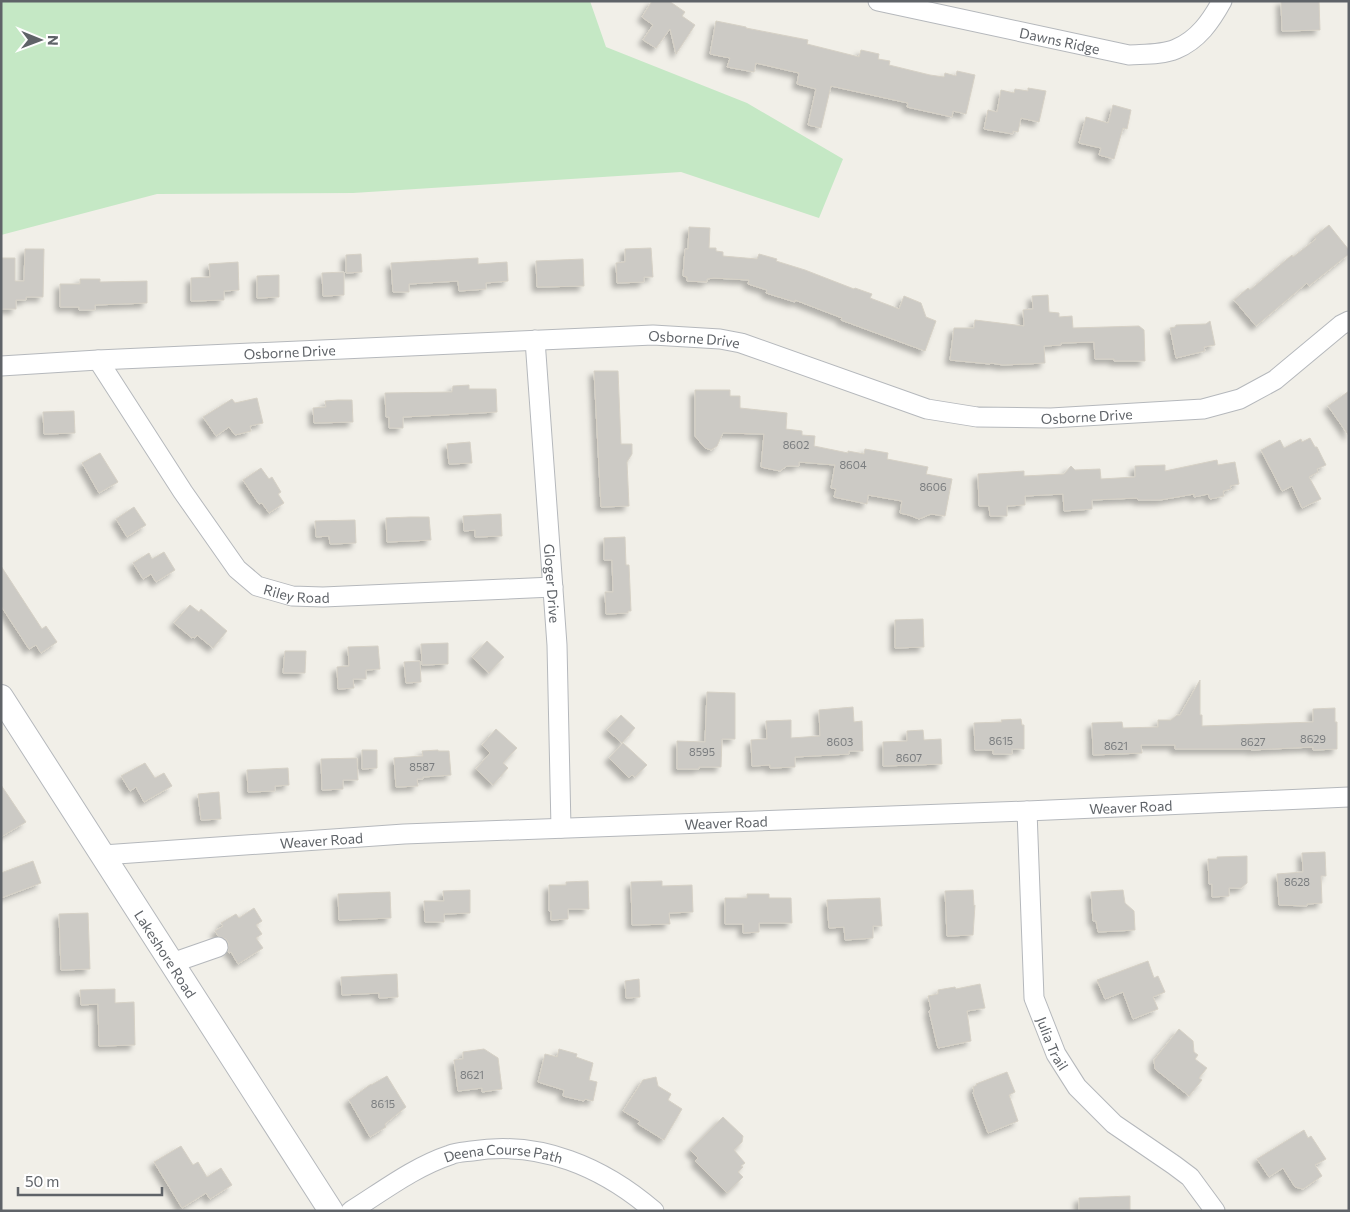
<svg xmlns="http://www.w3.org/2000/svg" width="1350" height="1212" viewBox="0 0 1350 1212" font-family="Commissioner,sans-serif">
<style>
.green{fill:#c5e8c5}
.building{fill:#cccac5;stroke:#d6d1c6;filter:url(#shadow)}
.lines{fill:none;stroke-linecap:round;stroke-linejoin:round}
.minor-casing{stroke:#b5b8bc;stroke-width:21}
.tertiary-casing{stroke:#b5b8bc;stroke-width:26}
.minor{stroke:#fff;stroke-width:19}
.tertiary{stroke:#fff;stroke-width:24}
.labels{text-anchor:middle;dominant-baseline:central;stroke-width:4;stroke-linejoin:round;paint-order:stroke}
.number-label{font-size:11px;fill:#7a7d7f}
.street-label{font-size:14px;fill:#5f6368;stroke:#fff}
</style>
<defs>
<filter id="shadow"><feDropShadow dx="-4.5" dy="4.5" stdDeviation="2.5" flood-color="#0004"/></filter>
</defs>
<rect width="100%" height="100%" fill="#f1efe8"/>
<!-- green -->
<path class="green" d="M1 1H590L606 47 747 103 843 159 819 218 681 172 353 193 157 194 1 235Z"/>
<!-- building -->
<g class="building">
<path d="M652 1H669L685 12 682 16 695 25 676 54 670 29 656 48 643 40 653 25 642 17Z"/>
<path d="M1281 1H1319L1320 30 1282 31Z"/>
<path d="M716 21 746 27V28L808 40 807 44 859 57 861 50 879 54 878 59 890 61 889 65 930 75 944 77 945 73 956 76 957 71 975 75 966 114 953 111 952 117 907 107 908 103 831 86 821 128 808 125 816 89 797 84 799 73 756 63 754 72 727 67 730 58 710 54Z"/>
<path d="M1028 88 1046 91 1039 122 1021 118 1018 132 1013 131V134L984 129 988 110 997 112 1001 90 1014 93 1015 89 1028 91Z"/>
<path d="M1113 105 1131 110 1127 129 1123 128 1114 159 1099 155 1101 148 1079 143 1086 117 1108 123Z"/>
<path d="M1329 225 1349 250V254L1309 286 1307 283 1256 326 1234 300 1248 288 1250 290 1292 255 1293 257 1316 239 1314 237Z"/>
<path d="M689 227 710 228 709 248H716V251L723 252V256L757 259 759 254 777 259 776 261 805 270 854 289 855 288 872 294 870 298 899 309 904 296 921 303 926 317 936 321 925 351 841 320 842 318 795 300V302L766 293 767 290 748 284 749 280 714 278 707 279V282L687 281V277L683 276 685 249H688Z"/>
<path d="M651 248 653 277H644V282L617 283 616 263 625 262V249Z"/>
<path d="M25 249H44L43 297H26V300H16V309H1V258H15V281H24Z"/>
<path d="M361 254 362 272 346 273V255Z"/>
<path d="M478 258V264L507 262 508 281 486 283V289L459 291 458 281 409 284V292H393L391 263Z"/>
<path d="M583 259 584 286 537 287 536 261Z"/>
<path d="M238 262 239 290 224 291V300L191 301V278L210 277 209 264Z"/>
<path d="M344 272V295L323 296 322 273Z"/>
<path d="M279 275V297L257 298V276Z"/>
<path d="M80 279H100V282L147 281V303L95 305V310H79V307H60V284H80Z"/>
<path d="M1048 295 1049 312 1059 313V317L1072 316 1073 328 1139 326 1144 330 1145 361H1114V359H1095L1094 342 1061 343V345L1044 346 1045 363 1003 365 991 363 990 364 950 360 954 328H974L975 320 1024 326 1023 310 1033 309 1032 296Z"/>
<path d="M1210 321 1215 345 1204 347 1205 351 1176 358 1170 328 1175 327 1176 325 1206 324Z"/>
<path d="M594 371H618L621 444H632V454L627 462 629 506 601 507Z"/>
<path d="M469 385V389H496L497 412 403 417V428H389V417H386L385 393 452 392 453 386Z"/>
<path d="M695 390H730V396H740V408L787 413 786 429 802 431V435L815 436 814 446 848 453V451L864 454 865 449 888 453 887 459 928 467 926 474 952 479 945 516 931 514 919 519 909 515 900 513 902 501 868 495 867 504 834 497 836 489 831 488 835 465 799 462V466H787L780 471 761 467 764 434 723 433 717 446 711 450 705 448 695 436Z"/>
<path d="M1349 391V436L1328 406Z"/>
<path d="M257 398 263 423 250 426 251 431 235 435 229 427 216 436 203 417 232 399 235 403Z"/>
<path d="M338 400H352L353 422 314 423 313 408 326 407 325 401Z"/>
<path d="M74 411 75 433 44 434 43 412Z"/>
<path d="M1310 438 1315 447H1317L1326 465 1317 469 1318 472 1309 477 1321 499 1302 508 1292 486 1282 491 1261 450 1280 440 1284 448 1301 439 1302 442Z"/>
<path d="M470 442 472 463 449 464 447 444Z"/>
<path d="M100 453 118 482 99 493 82 463Z"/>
<path d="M1217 460 1218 465 1235 462 1239 484 1230 486 1231 489 1223 491 1224 496 1210 499 1208 494 1194 497V494L1160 500H1138L1137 498 1092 500V509L1064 511 1063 494 1025 496V505L1007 506V516H990L989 506H979L978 474 1024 471V476L1064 474 1071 466 1075 470 1100 469 1101 479 1135 477V466L1165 465V471Z"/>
<path d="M261 468 269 479 272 477 281 492 278 494 284 503 269 513 262 503 259 504 243 480Z"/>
<path d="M134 507 146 525 127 537 116 519Z"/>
<path d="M501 514 502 536 475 537V530L464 531 463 516Z"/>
<path d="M410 517H429L431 540 387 542 386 518Z"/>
<path d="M355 520 356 543 330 544 329 536 316 537 315 521Z"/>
<path d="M625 537 626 565H629L631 611H628V613L606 614 605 592H613L612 560H604V538Z"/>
<path d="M164 552 175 570 156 582 151 574 143 579 133 563 149 553 152 559Z"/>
<path d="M1 566 42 629 46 626 57 642 41 653 36 645 29 649 1 606Z"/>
<path d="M190 605 199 612 201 609 227 631 213 648 197 635 195 638 193 637 192 638 174 623Z"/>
<path d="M923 619 924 647 895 648V620Z"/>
<path d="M487 641 504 657 489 673 472 657Z"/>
<path d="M448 643V664L422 665 421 644Z"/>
<path d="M378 646 380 669 366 670V679H353L354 688 338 689 337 667 349 666 348 647Z"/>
<path d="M285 651H306L305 673H283Z"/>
<path d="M420 661 421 682 406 683 404 662Z"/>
<path d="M1200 680V715H1202V726L1313 722V709L1335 708V722H1337V749L1313 750V747L1251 750V749H1175V745H1141L1142 753 1093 755 1092 723 1122 722 1123 728 1158 727V720H1171L1177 715H1180Z"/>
<path d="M707 692 735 693V739H722L721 767H699V769H677V741L705 742Z"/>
<path d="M853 707 854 722 862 721 863 751H849V754L795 757V767L770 768V765L752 766 751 740 767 739 766 721 791 720V738L820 736 819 710Z"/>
<path d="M621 715 635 728 622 743 607 730Z"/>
<path d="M1021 719 1022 725H1024V749H1012V754H993V750H975L974 723 1002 722 1001 720Z"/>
<path d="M496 729 517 748 503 763 508 768 493 785 476 769 490 753 482 745Z"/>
<path d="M923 730 924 740 941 739 942 764 883 766V742L907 741V731Z"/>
<path d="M623 743 647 765 635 777 632 775 629 778 609 758Z"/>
<path d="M362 750H377V768L362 769Z"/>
<path d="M438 750V751H449L451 775 423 777V779H417L418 786 396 787 394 758 423 756 422 751Z"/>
<path d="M357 758 358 780H343V789L322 790 321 759Z"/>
<path d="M145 763 155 778 164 773 172 786 144 802 136 787 130 791 121 776Z"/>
<path d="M288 768 289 785 275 786V791L248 792 247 770Z"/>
<path d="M1 785 26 822 1 837Z"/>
<path d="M219 792 221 819 201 820 198 794Z"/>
<path d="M1325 852 1326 876H1321L1322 903 1307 904V906L1279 905 1277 874 1303 872 1302 853Z"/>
<path d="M1247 856V883L1241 888H1229V896L1212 897V884H1209L1208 859H1217V857Z"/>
<path d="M33 861 41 883 1 898V873Z"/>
<path d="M588 881 589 909H568V919L551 920V911H549V885H566V882Z"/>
<path d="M662 881V886L692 885 693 912 669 913 670 924 632 925 631 882Z"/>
<path d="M470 890V913L444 914V922H425L424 901H444L443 891Z"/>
<path d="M973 890 974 906 975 905 973 935 947 936 945 891Z"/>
<path d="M1123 890 1125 903 1134 911 1135 930 1098 932 1096 921H1093L1091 892Z"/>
<path d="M390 892 391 918 339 920 338 894Z"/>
<path d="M747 894H769V898H791L792 923H759V932L743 933V924H725V898H747Z"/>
<path d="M880 898 882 926H873V938L845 940 844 927 829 928 827 900Z"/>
<path d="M254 908 262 921 256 925 262 934 256 938 263 948 238 964 231 952 229 953 228 952 229 944 226 939 218 936 215 931 223 926 221 923 236 914 239 918Z"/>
<path d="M88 913 90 969 61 970 59 914Z"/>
<path d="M1148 961 1154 978 1158 976 1165 992 1153 997 1158 1009 1133 1019 1123 992 1105 999 1097 980Z"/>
<path d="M397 974 398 997 379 998V993L342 995 341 977Z"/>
<path d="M639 979 640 997 626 998 625 981Z"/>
<path d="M980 984 985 1008 967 1011 971 1041 938 1048 929 1011 931 1009 928 996 938 994V990L955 987 956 989Z"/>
<path d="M115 989V1003L134 1002 135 1045 99 1046 98 1004 81 1005 80 990Z"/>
<path d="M1179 1029 1193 1041 1194 1052 1198 1055 1195 1059 1207 1068 1199 1078 1202 1080 1189 1096 1155 1069 1154 1060Z"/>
<path d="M484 1049 498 1058 502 1089 482 1092V1088L458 1091 454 1060 463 1059V1052Z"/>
<path d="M559 1049 577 1054 576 1057 593 1063 589 1080 597 1082 593 1101 585 1099 584 1101 563 1096 564 1090 538 1082 545 1054 557 1057Z"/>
<path d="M1007 1072 1015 1092 1009 1095 1018 1121 988 1133 973 1093 974 1091 973 1087 977 1085 976 1084Z"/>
<path d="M387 1076 406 1107 385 1124 386 1127 370 1137 349 1100 371 1084V1085Z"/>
<path d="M656 1077 658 1086 671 1094 668 1100 682 1109 664 1140 638 1124 640 1121 623 1111 643 1080Z"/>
<path d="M723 1117 743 1136 742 1142 734 1150 745 1163 741 1166 743 1167 738 1172 743 1177 727 1193 695 1161 698 1158 690 1150Z"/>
<path d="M1304 1130 1308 1138 1311 1136 1326 1159 1315 1165 1322 1176 1303 1189 1295 1187 1283 1168 1269 1177 1257 1159Z"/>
<path d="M181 1146 193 1165 198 1162 207 1177 221 1168 232 1185 210 1199 206 1193 182 1208 154 1162Z"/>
<path d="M1130 1196V1211H1079V1198Z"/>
</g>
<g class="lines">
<!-- minor casing -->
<g class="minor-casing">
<g id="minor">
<path id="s1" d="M878 1 1129 55C1144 54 1162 55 1176 49 1198 40 1211 21 1222 1"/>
<path id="s2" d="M535 340 557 645 561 828"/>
<path id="s3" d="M98 360 183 492 237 569 257 586 292 596 323 597 553 587"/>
<path id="s4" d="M1 366 98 360 653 335 720 339 741 343 927 409 977 417 1051 418 1203 409 1240 399 1275 380 1341 325 1349 321"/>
<path id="s5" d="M1027 811 1034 998 1056 1054 1077 1087 1114 1124 1174 1165 1190 1177 1215 1211"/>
<path id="s6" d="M103 855 404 834 1027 811 1349 797"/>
<path d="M172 963 218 947"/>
<path id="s7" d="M351 1211C383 1191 414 1167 450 1155 457 1152 465 1152 472 1151 540 1140 603 1167 654 1211"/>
</g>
</g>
<!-- tertiary casing -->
<g class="tertiary-casing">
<g id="tertiary">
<path id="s8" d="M1 697 331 1211"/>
</g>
</g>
<!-- minor -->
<use href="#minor" class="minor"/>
<!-- tertiary -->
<use href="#tertiary" class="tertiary"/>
</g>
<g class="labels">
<!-- number labels -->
<g class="number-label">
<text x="796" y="444">8602</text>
<text x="853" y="464">8604</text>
<text x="933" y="486">8606</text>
<text x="1313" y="738">8629</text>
<text x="1001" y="740">8615</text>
<text x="840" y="741">8603</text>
<text x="1253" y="741">8627</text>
<text x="1116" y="745">8621</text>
<text x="702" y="751">8595</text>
<text x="909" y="757">8607</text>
<text x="422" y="766">8587</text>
<text x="1297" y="881">8628</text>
<text x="472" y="1074">8621</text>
<text x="383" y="1103">8615</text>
</g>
<!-- street labels -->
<g class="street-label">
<text stroke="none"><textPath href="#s1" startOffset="186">Dawns Ridge</textPath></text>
<text stroke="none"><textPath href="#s4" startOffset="694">Osborne Drive</textPath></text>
<text stroke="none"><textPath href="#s4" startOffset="289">Osborne Drive</textPath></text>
<text stroke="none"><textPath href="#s4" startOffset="1099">Osborne Drive</textPath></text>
<text stroke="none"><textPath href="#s2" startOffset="244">Gloger Drive</textPath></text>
<text stroke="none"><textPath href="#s3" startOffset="318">Riley Road</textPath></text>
<text stroke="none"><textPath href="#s6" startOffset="1029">Weaver Road</textPath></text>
<text stroke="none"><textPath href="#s6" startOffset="624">Weaver Road</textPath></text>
<text stroke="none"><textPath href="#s6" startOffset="219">Weaver Road</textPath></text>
<text stroke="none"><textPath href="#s8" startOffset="305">Lakeshore Road</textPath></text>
<text stroke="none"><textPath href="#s5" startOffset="236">Julia Trail</textPath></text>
<text stroke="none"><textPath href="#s7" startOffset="168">Deena Course Path</textPath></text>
</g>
</g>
<!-- border -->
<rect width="1350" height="1212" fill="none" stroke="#5f6368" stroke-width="5"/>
<!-- north arrow -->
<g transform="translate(40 40) rotate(91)" stroke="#ffffff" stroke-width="4" paint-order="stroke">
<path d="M0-4L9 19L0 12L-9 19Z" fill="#5f6368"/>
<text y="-8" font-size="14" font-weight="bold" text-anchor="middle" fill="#5f6368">N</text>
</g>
<!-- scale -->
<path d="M18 1187v8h144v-8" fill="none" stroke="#5f6368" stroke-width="2.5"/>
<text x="25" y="1187" font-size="15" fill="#5f6368" stroke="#ffffff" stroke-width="4" paint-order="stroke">50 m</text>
</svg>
